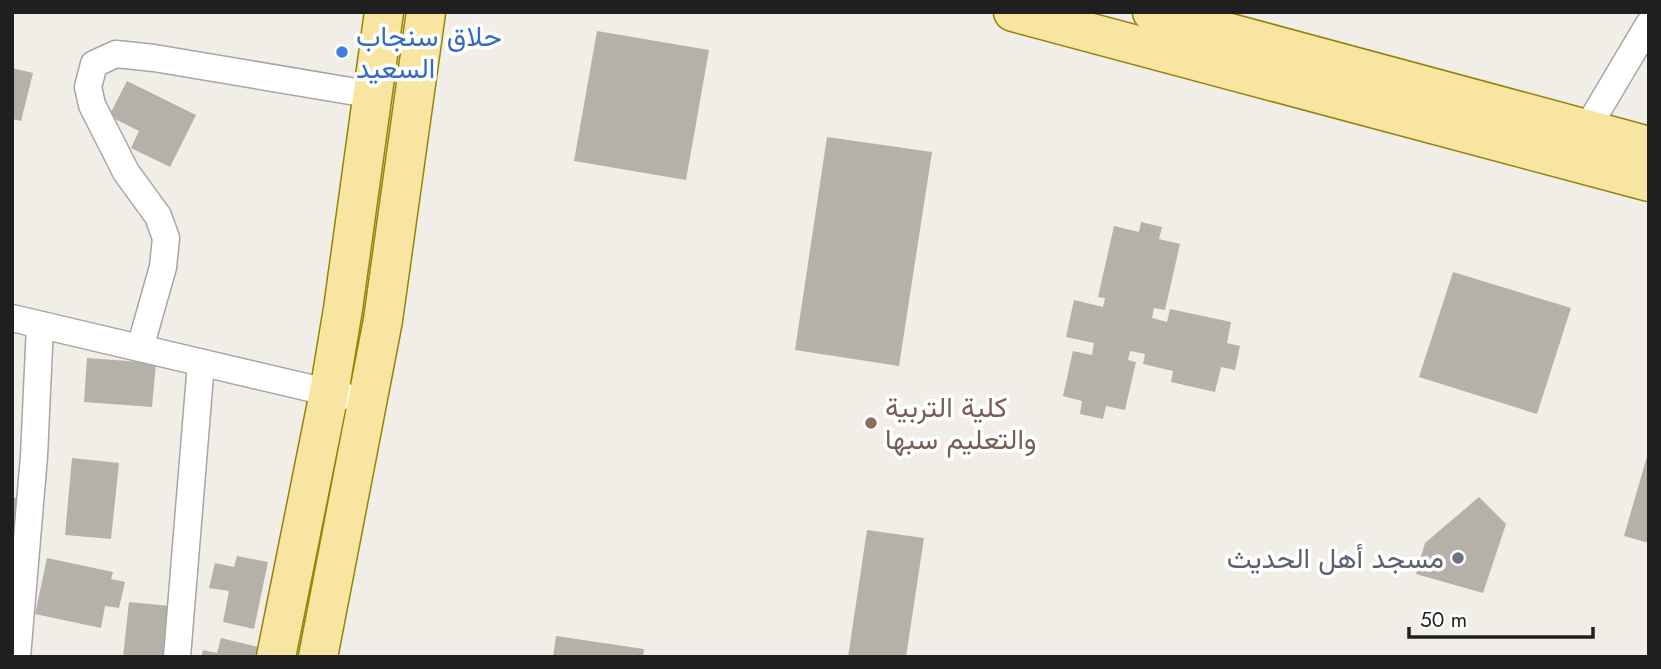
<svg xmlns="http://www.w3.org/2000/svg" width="1661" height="669" viewBox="0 0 1661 669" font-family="Jost,Vazirmatn,sans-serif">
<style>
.building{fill:#b5b1a8}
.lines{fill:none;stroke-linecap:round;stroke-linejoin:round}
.minor-casing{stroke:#a6a6a6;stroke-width:29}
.primary-casing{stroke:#948406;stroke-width:41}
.minor{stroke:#fff;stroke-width:26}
.primary{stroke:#f8e5a2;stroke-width:38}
.shop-dot{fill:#3f7fe0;stroke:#fff;stroke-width:2.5}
.education-dot{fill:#8d6e63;stroke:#fff;stroke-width:2.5}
.worship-dot{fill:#6b7280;stroke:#fff;stroke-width:2.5}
.labels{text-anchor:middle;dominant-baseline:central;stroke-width:7;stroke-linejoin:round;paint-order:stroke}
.shop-label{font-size:28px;fill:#366cbe;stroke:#fff;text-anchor:start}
.education-label{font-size:28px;fill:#785e54;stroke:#fff;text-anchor:start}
.worship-label{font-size:28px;fill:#5b616d;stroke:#fff;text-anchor:end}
</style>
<rect width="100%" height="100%" fill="#f0eee6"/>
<!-- building -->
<g class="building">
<path d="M597 31 709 50 686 180 574 161Z"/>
<path d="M12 68 33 73 21 121 12 119Z"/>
<path d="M127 81 196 115 170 167 131 148 139 131 109 116Z"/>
<path d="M827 137 932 152 899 366 795 350Z"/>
<path d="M1141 222 1162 227 1159 239 1180 244 1165 310 1154 308 1152 318 1167 322 1170 309 1231 322 1227 343 1240 346 1235 370 1221 367 1215 392 1171 382 1173 371 1143 364 1145 354 1130 351 1128 360 1136 362 1125 410 1106 406 1103 419 1080 414 1082 401 1063 396 1073 351 1092 355 1094 343 1066 337 1074 300 1103 307 1105 298 1098 297 1114 226 1139 232Z"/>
<path d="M1453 272 1571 308 1537 414 1419 377Z"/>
<path d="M87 358 156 363 152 407 84 402Z"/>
<path d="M1648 453H1649V543L1624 536Z"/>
<path d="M72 458 119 463 111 539 65 535Z"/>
<path d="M1479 497 1506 524 1483 593 1416 574 1425 543Z"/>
<rect x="12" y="498" width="7" height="49"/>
<path d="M867 530 924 538 906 657H848Z"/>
<path d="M237 556 268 562 254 629 223 622 229 591 209 588 215 563 234 567Z"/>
<path d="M47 558 113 572 111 579 125 582 119 608 105 606 101 628 35 614Z"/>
<path d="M129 602 171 606 165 657H123Z"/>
<path d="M556 636 644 649 643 657H553Z"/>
<path d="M221 638 262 648 260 657H201L203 650 217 653Z"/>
</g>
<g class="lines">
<!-- minor casing -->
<g class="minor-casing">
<g id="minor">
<path d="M1586 130 1649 24"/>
<path d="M12 318 344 396"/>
<path d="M140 348 163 267 166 238 158 216 126 172 92 105 88 87 94 64 116 54 154 58 374 95"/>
<path d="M17 657 34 456 40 325"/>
<path d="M177 657 201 363"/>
</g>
</g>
<!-- primary casing -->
<g class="primary-casing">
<g id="primary">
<path d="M1013 12 1649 182"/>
<path d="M1152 12 1649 146"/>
<path d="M276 657 329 393 343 309 384 12"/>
<path d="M318 657 383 320 426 12"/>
</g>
</g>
<!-- minor -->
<use href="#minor" class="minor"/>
<!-- primary -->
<use href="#primary" class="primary"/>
</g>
<!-- markers -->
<circle class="shop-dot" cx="342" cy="52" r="7"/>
<circle class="education-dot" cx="871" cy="423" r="7"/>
<circle class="worship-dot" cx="1458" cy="558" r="7"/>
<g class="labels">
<!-- shop labels -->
<g class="shop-label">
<text x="356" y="36">حلاق سنجاب<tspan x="356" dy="32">السعيد</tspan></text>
</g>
<!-- education labels -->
<g class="education-label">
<text x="885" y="407">كلية التربية<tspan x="885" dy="32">والتعليم سبها</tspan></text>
</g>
<!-- worship labels -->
<g class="worship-label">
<text x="1444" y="558">مسجد أهل الحديث</text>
</g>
</g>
<!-- border -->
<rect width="1661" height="669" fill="none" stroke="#1f1f1f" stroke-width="28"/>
<!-- scale -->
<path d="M1409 627v10h184v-10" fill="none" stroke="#1f1f1f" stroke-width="3.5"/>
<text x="1420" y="627" font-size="21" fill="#1f1f1f" stroke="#ffffff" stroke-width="5" paint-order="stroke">50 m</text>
</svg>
